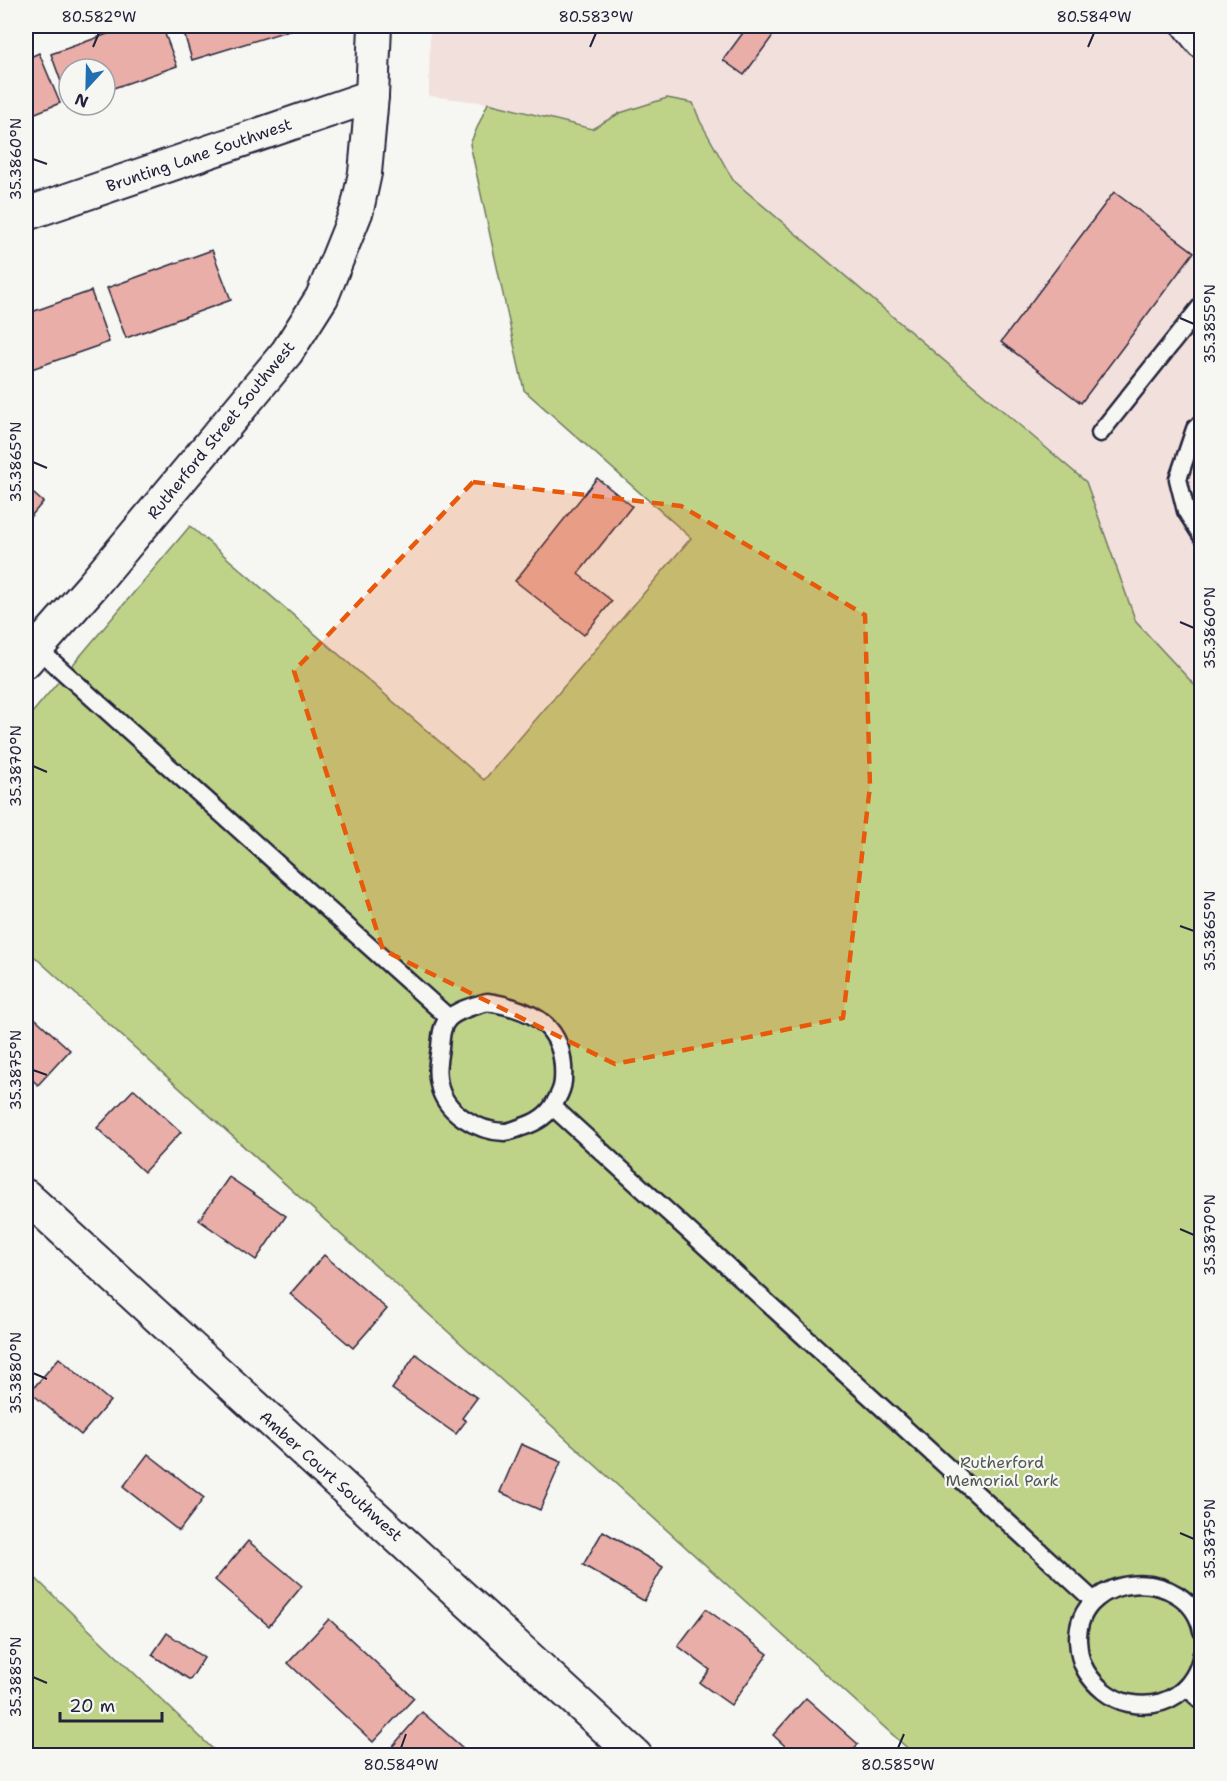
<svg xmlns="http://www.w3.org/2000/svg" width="1227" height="1781" viewBox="0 0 1227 1781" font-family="'Shantell Sans',sans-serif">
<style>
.built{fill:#f2e0dc}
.green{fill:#bfd388;stroke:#707a62;stroke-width:1.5}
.building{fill:#e9aea7;stroke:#22223b;stroke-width:1.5}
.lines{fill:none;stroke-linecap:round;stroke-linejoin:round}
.service-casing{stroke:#22223b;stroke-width:21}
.minor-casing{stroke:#22223b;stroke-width:36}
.service{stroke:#f6f6f2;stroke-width:16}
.minor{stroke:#f6f6f2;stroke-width:32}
.marked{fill:#e8590c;fill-opacity:0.2;stroke:#e8590c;stroke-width:4.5;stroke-dasharray:12 8;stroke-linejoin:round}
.ticks{fill:none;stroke:#22223b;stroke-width:2}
.labels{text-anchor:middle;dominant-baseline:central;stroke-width:4.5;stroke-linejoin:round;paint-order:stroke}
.street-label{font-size:16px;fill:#22223b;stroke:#f6f6f2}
.park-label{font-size:16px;fill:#515752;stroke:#f6f6f2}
.neatline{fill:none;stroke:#22223b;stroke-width:2}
.ticks-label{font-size:15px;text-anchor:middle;fill:#22223b}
</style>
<rect width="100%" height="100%" fill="#f6f6f2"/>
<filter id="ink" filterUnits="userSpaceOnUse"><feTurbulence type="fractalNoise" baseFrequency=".0167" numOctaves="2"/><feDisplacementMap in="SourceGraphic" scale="12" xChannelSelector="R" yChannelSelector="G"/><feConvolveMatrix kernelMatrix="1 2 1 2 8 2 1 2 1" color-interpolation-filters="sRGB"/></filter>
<g filter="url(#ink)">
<!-- built -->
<path class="built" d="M430 26H1201V692L1136 622 1086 482 733 180 700 121 693 103 667 98 620 113 592 129 488 103 429 96Z"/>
<!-- green -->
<g class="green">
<path d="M667 98 693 103 700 121 733 180 1086 482 1136 622 1201 692V1755H915L26 949V720L190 526 484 780 691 538 524 390 470 144 488 103 592 129 620 113Z"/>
<path d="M26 1569 219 1755H26Z"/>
</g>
<!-- building -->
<g class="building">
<path d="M130 26H162L177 66 105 91V69H69V104L51 54Z"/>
<path d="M182 26H299L300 27 192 60Z"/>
<path d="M748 26H780L744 75 723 60Z"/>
<path d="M39 53 60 103 26 117V59Z"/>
<path d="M1114 192 1194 252 1081 403 1001 342Z"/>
<path d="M212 250 231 300 126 338 107 288Z"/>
<path d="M91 291 109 342 26 371V314Z"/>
<path d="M597 478 632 506 578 574 612 601 584 635 515 581Z"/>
<path d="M26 487 43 502 26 522Z"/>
<path d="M27 1011 70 1050 38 1085 26 1074V1013Z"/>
<path d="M134 1089 181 1132 144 1172 97 1128Z"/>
<path d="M229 1177 286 1216 256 1260 199 1220Z"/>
<path d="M324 1255 387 1309 353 1348 290 1294Z"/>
<path d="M416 1354 477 1398 462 1418 466 1421 456 1434 392 1389Z"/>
<path d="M59 1358 110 1401 81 1435 30 1392Z"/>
<path d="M521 1444 561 1462 540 1510 500 1492Z"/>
<path d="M148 1454 204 1498 179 1531 123 1487Z"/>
<path d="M603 1531 663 1567 644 1601 583 1565Z"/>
<path d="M248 1541 302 1586 269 1626 215 1580Z"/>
<path d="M706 1609 768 1654 731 1705 700 1683 710 1670 678 1646Z"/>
<path d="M329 1619 414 1698 373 1742 288 1663Z"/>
<path d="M167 1633 204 1658 190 1680 152 1655Z"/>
<path d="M806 1698 858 1744 848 1756H796L773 1735Z"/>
<path d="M422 1712 472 1756 385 1755Z"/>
</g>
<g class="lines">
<!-- service casing -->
<g class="service-casing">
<g id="service">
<path d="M1202 422 1195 429 1178 479 1186 511 1202 536"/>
<path d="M1100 433 1202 305"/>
<path d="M37 648 449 1018"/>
<path d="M487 1002C526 1008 560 1021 563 1066 564 1083 563 1089 554 1104 547 1117 535 1123 522 1127 516 1129 510 1132 504 1132 477 1131 444 1112 439 1084 436 1072 438 1060 440 1048 441 1037 441 1026 449 1018 459 1009 474 1006 487 1002Z"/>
<path d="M553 1107 1094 1601"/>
<path d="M1202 1631C1189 1565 1077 1570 1078 1640 1079 1652 1080 1661 1086 1671 1095 1686 1110 1699 1128 1703 1165 1711 1195 1690 1202 1654"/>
<path d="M1186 1687 1202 1701"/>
</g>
</g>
<!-- minor casing -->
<g class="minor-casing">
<g id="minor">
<path d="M1189 26 1202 42"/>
<path d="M26 214 372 96"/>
<path d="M26 661 92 586 287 352 322 297 357 210 365 173 372 96 375 26"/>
<path d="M26 1196 636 1756"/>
</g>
</g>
<!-- service -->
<use href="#service" class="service"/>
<!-- minor -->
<use href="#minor" class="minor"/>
</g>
</g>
<!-- marked area -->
<path class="marked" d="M473 482 681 506 865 615 870 786 843 1018 615 1064 383 950 294 671Z"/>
<!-- ticks -->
<path class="ticks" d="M93 47 99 33M590 47 596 33M1088 47 1094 33M33 159 47 164M1180 318 1194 324M33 462 47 468M1180 622 1194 628M33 766 47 772M1180 926 1194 931M33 1070 47 1075M1180 1229 1194 1235M33 1373 47 1379M1180 1533 1194 1539M33 1677 47 1683M401 1748 406 1734M898 1748 904 1734"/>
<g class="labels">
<!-- street labels -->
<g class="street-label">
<text transform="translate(199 155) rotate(-19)">Brunting Lane Southwest</text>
<text transform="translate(221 430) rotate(-51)">Rutherford Street Southwest</text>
<text transform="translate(331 1476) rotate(42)">Amber Court Southwest</text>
</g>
<!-- park labels -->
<g class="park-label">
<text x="1002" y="1462">Rutherford<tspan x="1002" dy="18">Memorial Park</tspan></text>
</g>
</g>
<!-- margin -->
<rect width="1227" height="1781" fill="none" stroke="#f6f6f2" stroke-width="66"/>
<!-- north arrow -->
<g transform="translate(87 87) rotate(202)"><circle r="28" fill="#f6f6f2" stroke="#a1a1a9" stroke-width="1.5"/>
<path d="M0-4.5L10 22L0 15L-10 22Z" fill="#1f6fb2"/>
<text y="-9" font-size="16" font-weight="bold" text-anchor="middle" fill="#22223b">N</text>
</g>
<!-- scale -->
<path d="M60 1712v9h102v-9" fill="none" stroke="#22223b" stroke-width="3"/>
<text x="69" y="1712" font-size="18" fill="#22223b" stroke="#f6f6f2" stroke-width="4.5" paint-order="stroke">20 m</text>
<rect x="33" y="33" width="1161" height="1715" class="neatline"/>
<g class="ticks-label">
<text x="99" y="22">80.582°W</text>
<text x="596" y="22">80.583°W</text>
<text x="1094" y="22">80.584°W</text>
<text transform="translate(16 159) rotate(-90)" y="5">35.3860°N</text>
<text transform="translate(1210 324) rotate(-90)" y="5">35.3855°N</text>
<text transform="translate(16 462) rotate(-90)" y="5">35.3865°N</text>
<text transform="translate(1210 628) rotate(-90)" y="5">35.3860°N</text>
<text transform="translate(16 766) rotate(-90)" y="5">35.3870°N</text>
<text transform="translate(1210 931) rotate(-90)" y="5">35.3865°N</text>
<text transform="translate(16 1070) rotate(-90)" y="5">35.3875°N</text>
<text transform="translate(1210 1235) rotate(-90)" y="5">35.3870°N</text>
<text transform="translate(16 1373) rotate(-90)" y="5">35.3880°N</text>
<text transform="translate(1210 1539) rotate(-90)" y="5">35.3875°N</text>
<text transform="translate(16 1677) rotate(-90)" y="5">35.3885°N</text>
<text x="401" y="1770">80.584°W</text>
<text x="898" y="1770">80.585°W</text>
</g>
</svg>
